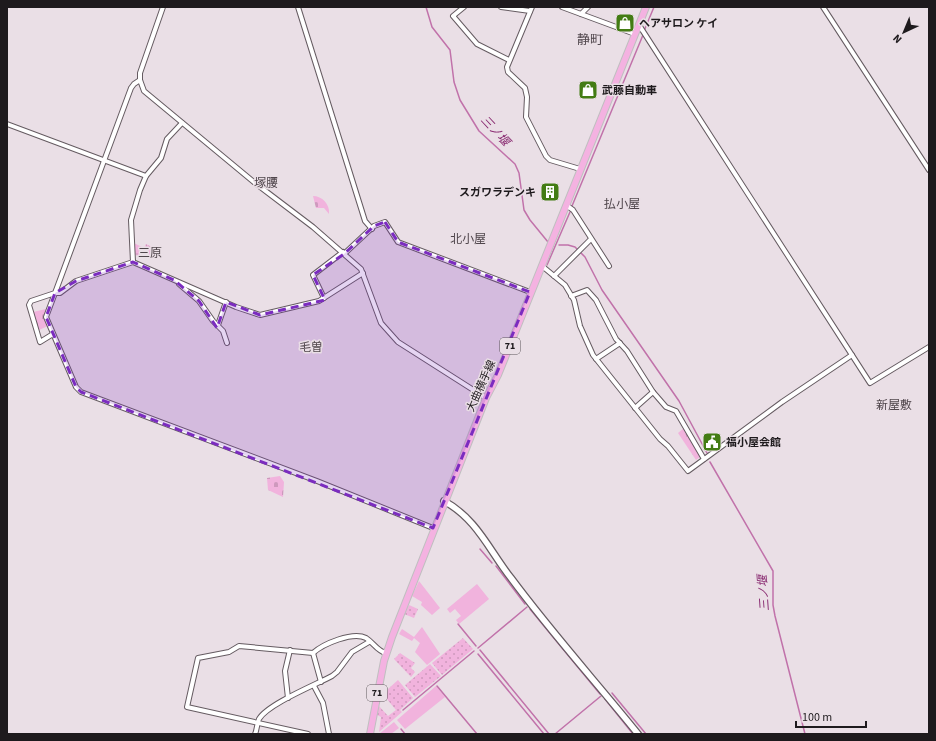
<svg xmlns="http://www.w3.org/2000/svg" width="936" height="741" viewBox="0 0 936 741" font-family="'Source Sans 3','Noto Sans JP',sans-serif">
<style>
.grass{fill:#f1b3dd}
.cemetery{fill:url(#cemetery-stones)}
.park{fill:url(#park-tufts)}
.garden{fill:url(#garden-dots)}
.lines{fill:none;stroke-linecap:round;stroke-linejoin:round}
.stream{stroke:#c172aa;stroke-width:1.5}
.street-casing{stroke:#655b61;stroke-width:6}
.secondary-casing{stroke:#655b61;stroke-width:8}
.primary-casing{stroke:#c0bfc0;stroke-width:8}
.street{stroke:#fff;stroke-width:4}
.secondary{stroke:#fff;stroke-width:5.5}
.primary{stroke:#f4b2e1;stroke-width:6}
.marked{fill:#7b2cbf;fill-opacity:0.2;stroke:#7b2cbf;stroke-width:3;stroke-dasharray:8 5;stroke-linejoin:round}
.labels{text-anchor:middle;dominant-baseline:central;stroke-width:3;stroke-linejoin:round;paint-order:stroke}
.shield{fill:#eadfe6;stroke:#5b5559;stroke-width:1}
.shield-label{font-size:10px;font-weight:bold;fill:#1e1a1d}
.poi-label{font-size:11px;font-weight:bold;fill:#1e1a1d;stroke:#eadfe6;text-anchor:start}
.street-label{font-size:11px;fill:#1e1a1d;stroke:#eadfe6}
.water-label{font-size:12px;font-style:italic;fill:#882970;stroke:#eadfe6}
.neighbourhood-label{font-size:12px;fill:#50464c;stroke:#eadfe6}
.quarter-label{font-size:13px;fill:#50464c;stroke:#eadfe6}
</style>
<defs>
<pattern id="cemetery-stones" width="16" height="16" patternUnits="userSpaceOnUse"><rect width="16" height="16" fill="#f1b3dd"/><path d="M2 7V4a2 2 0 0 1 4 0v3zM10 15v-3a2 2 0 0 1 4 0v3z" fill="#ce99bd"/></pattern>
<pattern id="park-tufts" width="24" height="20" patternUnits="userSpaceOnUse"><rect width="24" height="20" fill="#f1b3dd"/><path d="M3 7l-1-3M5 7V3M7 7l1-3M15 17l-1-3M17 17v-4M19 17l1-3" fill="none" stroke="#ce99bd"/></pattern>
<pattern id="garden-dots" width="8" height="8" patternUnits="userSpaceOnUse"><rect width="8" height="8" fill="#f1b3dd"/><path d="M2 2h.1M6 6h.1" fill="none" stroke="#ce99bd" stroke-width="1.8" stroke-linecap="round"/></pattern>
</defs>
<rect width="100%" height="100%" fill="#eadfe6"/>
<!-- grass -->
<g class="grass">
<path d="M419 581 440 608 432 615 421 605 422 602 412 596Z"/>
<path d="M477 584 489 599 459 624 456 620 461 616 455 609 450 613 447 609Z"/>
<path d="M422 627 440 654 427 665 415 652 420 643 414 638 412 641 399 634 402 629 414 637Z"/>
<path d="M436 686 445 697 405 729 397 720Z"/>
<path d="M394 722 399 728 391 734H379Z"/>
</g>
<!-- cemetery -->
<g class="cemetery">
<path d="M313 196C322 196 330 204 329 214L324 208H316Z"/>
<path d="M46 309 45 316 48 326 39 330 33 312Z"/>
<path d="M280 476 284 482 283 497 268 490 267 478Z"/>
</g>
<!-- park -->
<g class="park">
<path d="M134 243 144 248 146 244 158 250 156 259 135 255Z"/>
<path d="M684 428 700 457 696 460 678 433Z"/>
</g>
<!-- garden -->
<g class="garden">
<path d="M409 605 418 609 414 618 404 614Z"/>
<path d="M463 638 473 649 442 675 432 663Z"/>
<path d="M400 653 415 663 411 668 415 672 411 677 394 659Z"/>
<path d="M430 664 441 676 415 697 405 685Z"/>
<path d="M398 680 413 698 400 710 402 712 379 732 381 717 377 715V709L379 706 388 716 396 710 386 698 388 689Z"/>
</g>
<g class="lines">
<!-- stream -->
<g class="stream">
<path d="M426 7 432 27 450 50 454 82 460 100 479 131 515 164 519 173 524 210 530 220 548 242"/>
<path d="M644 31 654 7"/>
<path d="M572 206 643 35"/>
<path d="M559 245H568L575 247 585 257 602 290 679 401 707 453"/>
<path d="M547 265 570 212"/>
<path d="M710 462 773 571V605L775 616 805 734"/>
<path d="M480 549 492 563"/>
<path d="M496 566 525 604"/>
<path d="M530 609 600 694"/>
<path d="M458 624 476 646"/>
<path d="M478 648 527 607"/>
<path d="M480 650 549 734"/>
<path d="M478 654 544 734"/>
<path d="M437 686 477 734"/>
<path d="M612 693 646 734"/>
<path d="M605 699 633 734"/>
<path d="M403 710 474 651"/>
<path d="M401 729 405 734"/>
<path d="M555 734 601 696"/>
</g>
<!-- street casing -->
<g class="street-casing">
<g id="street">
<path d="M163 7 140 73V80L144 91 255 183 313 227 361 269 381 323 398 342 486 398"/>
<path d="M298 7 365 221 372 229"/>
<path d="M464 7 453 16 477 44 509 60"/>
<path d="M501 7 530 11"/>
<path d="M532 7 507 67 508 72 525 88 527 97 526 117 546 156 550 160 580 169"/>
<path d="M562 7 635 34"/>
<path d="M823 7 929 170"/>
<path d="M581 14 588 7"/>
<path d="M639 25 870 383 929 347"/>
<path d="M7 124 146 176"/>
<path d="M566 205 573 210 609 266"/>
<path d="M344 254 374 226 385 222 398 242 530 292"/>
<path d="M133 262 131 220 140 190 146 176 161 158 167 139 182 123"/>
<path d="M542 266 565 285 574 300 580 326 593 355 660 439 668 446 688 471 782 402 852 355"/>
<path d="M363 273 319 301 260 315 236 307 133 262 76 281 60 293H55L46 317 76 387 81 392 317 481 433 528"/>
<path d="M554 276 591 239"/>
<path d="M179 284 199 301 213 321 223 331 227 343"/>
<path d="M571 296 587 290 596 300 616 339 627 351 653 392 666 407 676 411 704 459"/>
<path d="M324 298 313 275 343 252"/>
<path d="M218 325 226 302"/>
<path d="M53 334 40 342 29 305 31 301 55 293 131 88 134 84 140 80"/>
<path d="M596 359 620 343"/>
<path d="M635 408 653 392"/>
<path d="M313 653 321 682"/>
<path d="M314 686 323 703 329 734"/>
<path d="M288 698 285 671 290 650"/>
<path d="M255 734C257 730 257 723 259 719 268 704 315 685 332 676L337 672 352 652 369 642"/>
<path d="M308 734 187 707 198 658 229 652 239 646 313 653C323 644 353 631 366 638 374 643 377 651 386 653"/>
</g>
</g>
<!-- secondary casing -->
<g class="secondary-casing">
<path id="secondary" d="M444 501C477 519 489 550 511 578 551 632 596 682 638 734"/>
</g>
<!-- primary casing -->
<g class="primary-casing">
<path id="primary" d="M370 734 384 661 392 637 486 398 498 375 646 7"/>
</g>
<!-- street -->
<use href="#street" class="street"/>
<!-- secondary -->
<use href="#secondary" class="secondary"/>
<!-- primary -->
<use href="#primary" class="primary"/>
</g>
<!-- marked area -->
<path class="marked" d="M385 222 398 242 530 292 433 528 81 392 76 387 46 317 55 293 76 281 133 262 174 280 199 301 217 328 226 302 260 315 325 300 313 275 344 254 374 226Z"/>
<!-- icons -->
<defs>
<g id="shop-square" transform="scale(1)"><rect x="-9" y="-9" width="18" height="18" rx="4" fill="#437c14" stroke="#eadfe6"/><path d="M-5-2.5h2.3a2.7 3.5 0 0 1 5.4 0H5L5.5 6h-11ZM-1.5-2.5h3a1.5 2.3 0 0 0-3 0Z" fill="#fff"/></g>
<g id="building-square" transform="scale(1)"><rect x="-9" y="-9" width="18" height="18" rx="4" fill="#437c14" stroke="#eadfe6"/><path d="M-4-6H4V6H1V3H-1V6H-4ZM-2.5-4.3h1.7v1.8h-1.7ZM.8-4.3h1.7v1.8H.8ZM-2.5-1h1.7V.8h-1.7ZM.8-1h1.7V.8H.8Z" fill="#fff"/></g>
<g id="civic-square" transform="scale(1)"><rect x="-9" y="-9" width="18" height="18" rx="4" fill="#437c14" stroke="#eadfe6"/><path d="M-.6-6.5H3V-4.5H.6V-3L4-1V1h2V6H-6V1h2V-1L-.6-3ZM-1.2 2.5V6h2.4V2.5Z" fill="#fff"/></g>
</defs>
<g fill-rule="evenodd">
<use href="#shop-square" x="625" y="23"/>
<use href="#shop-square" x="588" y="90"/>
<use href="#building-square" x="550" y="192"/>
<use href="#civic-square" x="712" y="442"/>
</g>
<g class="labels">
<!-- shield labels -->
<g class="shield">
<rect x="500" y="338" width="20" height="16" rx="3"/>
<rect x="367" y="685" width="20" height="16" rx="3"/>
</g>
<g class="shield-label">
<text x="510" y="346">71</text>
<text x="377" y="693">71</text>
</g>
<!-- poi labels -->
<g class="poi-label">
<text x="639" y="23">ヘアサロン ケイ</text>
<text x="602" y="90">武藤自動車</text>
<text x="536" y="192" text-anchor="end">スガワラデンキ</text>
<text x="726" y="442">福小屋会館</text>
</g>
<!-- street labels -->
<g class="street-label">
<text transform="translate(481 386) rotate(-66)">大曲横手線</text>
</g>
<!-- water labels -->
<g class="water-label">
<text transform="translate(495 131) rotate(47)">三ノ堰</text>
<text transform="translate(764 593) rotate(-94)">三ノ堰</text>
</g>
<!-- neighbourhood labels -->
<g class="neighbourhood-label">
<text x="266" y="183">塚腰</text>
<text x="622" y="204">払小屋</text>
<text x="468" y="239">北小屋</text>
<text x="150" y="253">三原</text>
<text x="311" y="347">毛曽</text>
<text x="894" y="405">新屋敷</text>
</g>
<!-- quarter labels -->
<g class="quarter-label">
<text x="590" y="40">静町</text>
</g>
</g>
<!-- border -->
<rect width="936" height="741" fill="none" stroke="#1e1a1d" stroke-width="16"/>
<!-- north arrow -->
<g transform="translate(904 32) rotate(224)" stroke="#eadfe6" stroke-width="3" paint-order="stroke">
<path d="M0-3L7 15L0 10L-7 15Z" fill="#1e1a1d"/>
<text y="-6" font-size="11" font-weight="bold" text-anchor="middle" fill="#1e1a1d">N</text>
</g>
<!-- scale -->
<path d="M796 721v6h70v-6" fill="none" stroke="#1e1a1d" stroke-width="2"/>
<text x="802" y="721" font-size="12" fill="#1e1a1d" stroke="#eadfe6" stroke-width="3" paint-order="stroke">100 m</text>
</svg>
